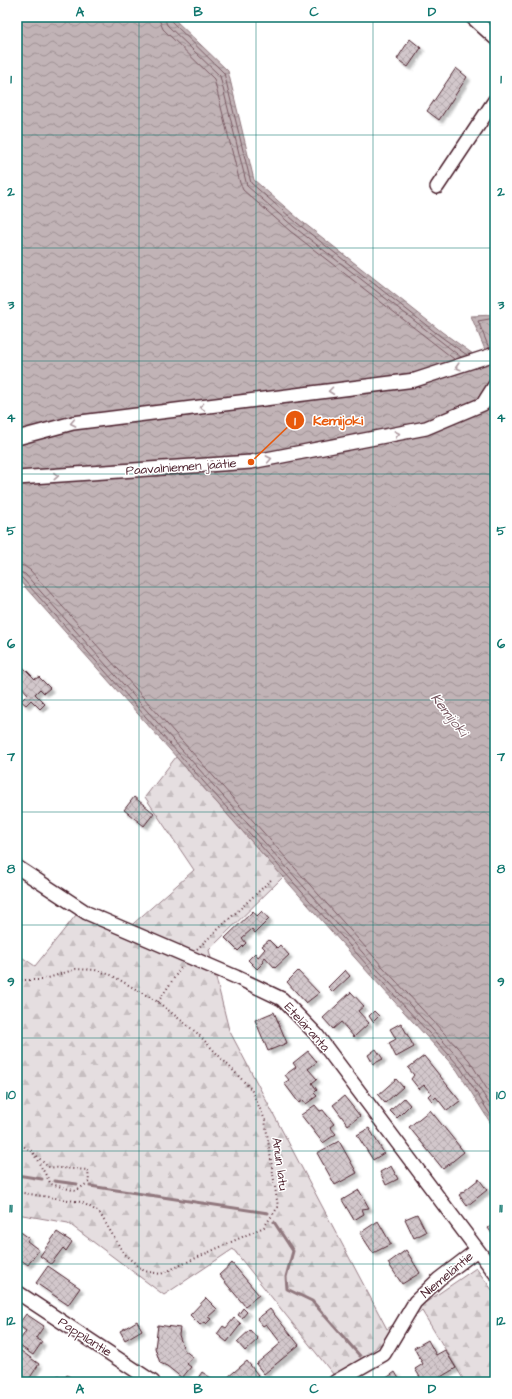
<svg xmlns="http://www.w3.org/2000/svg" width="512" height="1399" viewBox="0 0 512 1399" font-family="'Architects Daughter',sans-serif">
<style>
.forest{fill:url(#forest-firs);stroke:#987e86}
.water{fill:url(#water-waves);stroke:#91787e}
.lines{fill:none;stroke-linecap:round;stroke-linejoin:round}
.shore{stroke:#7a5a63;stroke-width:1}
.stream{stroke:#91787e;stroke-width:3}
.building{fill:url(#building-cross-hatch);stroke:#4a1f2b;filter:url(#shadow)}
.minor-casing{stroke:#4a1f2b;stroke-width:16}
.path{stroke:#4a1f2b;stroke-width:2;stroke-dasharray:1 3;stroke-linecap:butt}
.minor{stroke:#fff;stroke-width:13}
.oneway{stroke:#ae9aa0}
.grid{fill:none;stroke:#0f766e;stroke-width:1;stroke-opacity:0.55}
.labels{text-anchor:middle;dominant-baseline:central;stroke-width:3;stroke-linejoin:round;paint-order:stroke}
.street-label{font-size:13px;fill:#4a1f2b;stroke:#fff}
.water-label{font-size:14px;font-style:italic;fill:#74535c;stroke:#fff}
.leader{fill:none;stroke:#e8590c;stroke-width:1.5}
.callout-dot{fill:#e8590c;stroke:#fff;stroke-width:1.5}
.mark-label{font-size:12px;text-anchor:middle;font-weight:bold;fill:#fff}
.callout-label{font-size:14px;text-anchor:middle;font-weight:bold;fill:#e8590c;stroke:#fff;stroke-width:3;stroke-linejoin:round;paint-order:stroke}
.neatline{fill:none;stroke:#0f766e;stroke-width:1.5}
.grid-label{font-size:13px;text-anchor:middle;font-weight:bold;fill:#0f766e}
</style>
<defs>
<pattern id="forest-firs" width="22" height="20" patternUnits="userSpaceOnUse"><rect width="22" height="20" fill="#e5dee0"/><path d="M5 1l3.5 6h-7zM16 11l3.5 6h-7z" fill="#c6bec0"/></pattern>
<pattern id="water-waves" width="16" height="10" patternUnits="userSpaceOnUse"><rect width="16" height="10" fill="#c1b3b6"/><path d="M0 5q4-4 8 0t8 0" fill="none" stroke="#9f9194"/></pattern>
<pattern id="building-cross-hatch" width="8" height="8" patternUnits="userSpaceOnUse"><rect width="8" height="8" fill="#d2c7cb"/><path d="M0 0l8 8M0 8l8-8" fill="none" stroke="#b6aaae"/></pattern>
<filter id="shadow"><feDropShadow dx="3.5" dy="3.5" stdDeviation="1" flood-color="#0004"/></filter>
</defs>
<rect width="100%" height="100%" fill="#fff"/>
<filter id="ink" filterUnits="userSpaceOnUse"><feTurbulence type="fractalNoise" baseFrequency=".025" numOctaves="2"/><feDisplacementMap in="SourceGraphic" scale="8" xChannelSelector="R" yChannelSelector="G"/><feConvolveMatrix kernelMatrix="1 2 1 2 8 2 1 2 1" color-interpolation-filters="sRGB"/></filter>
<g filter="url(#ink)">
<!-- forest -->
<path class="forest" d="M176 757 283 877 209 950 229 1030 387 1329 476 1268 495 1294V1382H465L422 1311 337 1379 233 1249 164 1295 68 1223 17 1214V954L35 966 76 915 126 930 194 870 145 797Z"/>
<!-- water -->
<path class="water" d="M17 17H172L228 71 254 180 300 220 442 332 473 354 481 356 486 352 471 316 495 315V1130L457 1070 372 977 17 578Z"/>
<g class="lines">
<!-- shore -->
<g class="shore">
<path d="M158 17 163 29 214 79 240 183 243 190 290 231 454 359"/>
<path d="M164 17 167 25 220 76 247 186 294 227 461 357"/>
<path d="M169 17 171 21 224 73 251 183 297 223 440 336 467 355"/>
<path d="M489 348 478 321 495 318"/>
<path d="M17 565 24 566 30 570 383 967 469 1060 495 1102"/>
<path d="M17 571 25 574 379 971 464 1064 495 1113"/>
<path d="M17 576 22 578 375 974 460 1067 495 1122"/>
</g>
<!-- stream -->
<g class="stream">
<path d="M17 1175 42 1179"/>
<path d="M54 1181 77 1184"/>
<path d="M90 1186 268 1213"/>
<path d="M274 1222 293 1251 286 1277 287 1289 312 1301 360 1356"/>
</g>
</g>
<!-- building -->
<g class="building">
<path d="M410 39 421 48 408 67 397 59Z"/>
<path d="M456 68 467 77 439 120 427 111Z"/>
<path d="M23 667 35 679 39 677 50 688 44 693 40 689 35 694 45 704 40 709 31 700 26 705 21 701 28 694 19 684 17 686V674Z"/>
<path d="M134 797 154 813 144 826 124 810Z"/>
<path d="M253 911 257 916 262 911 269 919 255 933 252 929 242 938 246 943 238 951 225 938Z"/>
<path d="M269 940 277 948 280 945 289 955 275 968 265 957 263 960 264 962 257 969 248 960 255 953 258 957 265 949 262 946Z"/>
<path d="M345 970 350 976 333 992 328 987Z"/>
<path d="M298 971 319 993 306 1003 287 982Z"/>
<path d="M351 992 364 1006 358 1011 369 1023 354 1037 341 1022 333 1029 323 1018Z"/>
<path d="M374 1011 379 1016 373 1022 369 1016Z"/>
<path d="M274 1012 287 1043 268 1051 255 1020Z"/>
<path d="M401 1023 414 1047 396 1057 389 1043 396 1039 390 1029Z"/>
<path d="M376 1049 383 1059 373 1064 368 1055Z"/>
<path d="M308 1051 317 1062 308 1069 317 1079 312 1083 317 1090 314 1093 317 1096 306 1104 303 1100 299 1103 284 1083 289 1080 285 1075 296 1067 293 1063Z"/>
<path d="M424 1056 460 1101 447 1111 436 1097 432 1101 428 1096 431 1093 424 1085 419 1089 411 1079 414 1075 408 1068Z"/>
<path d="M396 1079 403 1087 385 1103 378 1095Z"/>
<path d="M344 1096 360 1116 348 1125 333 1105Z"/>
<path d="M404 1098 410 1105 397 1118 390 1111Z"/>
<path d="M315 1105 320 1111 323 1110 334 1124 330 1127 336 1134 323 1143 301 1115Z"/>
<path d="M430 1110 464 1152 443 1169 409 1127Z"/>
<path d="M369 1128 384 1153 373 1160 357 1135Z"/>
<path d="M339 1141 357 1173 335 1185 317 1153Z"/>
<path d="M391 1166 398 1179 386 1185 380 1172Z"/>
<path d="M479 1179 487 1190 467 1206 459 1195Z"/>
<path d="M359 1190 369 1208 362 1209 364 1214 354 1220 342 1200Z"/>
<path d="M417 1214 426 1232 414 1238 405 1219Z"/>
<path d="M378 1221 391 1244 373 1253 360 1233Z"/>
<path d="M495 1223V1238L488 1228Z"/>
<path d="M18 1230 29 1238 27 1241 39 1250 28 1265 17 1257Z"/>
<path d="M57 1232 72 1242 66 1251 63 1248 51 1264 40 1256Z"/>
<path d="M406 1250 420 1273 402 1284 388 1263Z"/>
<path d="M232 1263 259 1295 245 1306 219 1275Z"/>
<path d="M48 1266 80 1288 68 1305 36 1283Z"/>
<path d="M206 1298 217 1309 208 1317 211 1319 206 1324 204 1322 200 1325 190 1315Z"/>
<path d="M243 1308 247 1312 242 1318 238 1315Z"/>
<path d="M270 1309 299 1345 264 1374 256 1364 281 1343 266 1324 263 1326 257 1319Z"/>
<path d="M26 1314 44 1326 36 1338 42 1342 33 1355 17 1344 26 1331 18 1325Z"/>
<path d="M234 1318 241 1324 227 1342 217 1334 223 1326 226 1328Z"/>
<path d="M137 1321 142 1330 125 1340 120 1331Z"/>
<path d="M158 1325 180 1328 179 1335 184 1350 193 1357 187 1364 191 1367 182 1378 167 1366 160 1363 155 1348Z"/>
<path d="M250 1330 258 1339 245 1351 237 1342Z"/>
<path d="M428 1340 436 1355 445 1350 456 1368 432 1382H423L415 1369 423 1364 414 1348Z"/>
<path d="M17 1348 39 1364 27 1382 17 1377Z"/>
<path d="M247 1361 258 1375 250 1382H222Z"/>
<path d="M202 1372 217 1382H195Z"/>
<path d="M395 1372 401 1382H387L385 1379Z"/>
<path d="M58 1375 63 1379 67 1375 73 1379 71 1382H53Z"/>
</g>
<g class="lines">
<!-- minor casing -->
<g class="minor-casing">
<g id="minor">
<path d="M472 17 495 38"/>
<path d="M437 187 495 100"/>
<path d="M17 438 73 423 415 380 495 354"/>
<path d="M17 478 251 462 426 428 483 404 495 385"/>
<path d="M17 867 87 913 236 977 282 999 316 1034 495 1273"/>
<path d="M17 1292 153 1382"/>
<path d="M335 1382 384 1354 415 1302 439 1279 477 1250"/>
</g>
</g>
<!-- path -->
<g class="path">
<path d="M197 949 272 879"/>
<path d="M17 980H42L76 969 95 970 111 975 158 1002 197 1033 251 1089 265 1120 278 1207 264 1227 161 1274 144 1271 124 1254 99 1212 81 1202 17 1192"/>
<path d="M158 1002 182 966"/>
<path d="M17 1143 32 1151 48 1167 88 1170 89 1182 76 1191 51 1184 32 1151"/>
</g>
<!-- minor -->
<use href="#minor" class="minor"/>
</g>
<!-- one-way arrows -->
<defs><path id="oneway-chevron" d="M-2-3.5L2.5 0L-2 3.5" fill="none" stroke-width="1.6" stroke-linecap="round" stroke-linejoin="round"/></defs>
<g class="oneway">
<use href="#oneway-chevron" transform="translate(458 367) rotate(163)"/>
<use href="#oneway-chevron" transform="translate(331 391) rotate(173)"/>
<use href="#oneway-chevron" transform="translate(202 407) rotate(173)"/>
<use href="#oneway-chevron" transform="translate(73 423) rotate(169)"/>
<use href="#oneway-chevron" transform="translate(397 434) rotate(-11)"/>
<use href="#oneway-chevron" transform="translate(269 459) rotate(-11)"/>
<use href="#oneway-chevron" transform="translate(56 476) rotate(-4)"/>
</g>
</g>
<!-- grid -->
<path class="grid" d="M139 17V1382M256 17V1382M373 17V1382M17 135H495M17 248H495M17 361H495M17 474H495M17 587H495M17 700H495M17 812H495M17 925H495M17 1038H495M17 1151H495M17 1264H495"/>
<g class="labels">
<!-- street labels -->
<g class="street-label">
<text transform="translate(181 467) rotate(-4)">Paavalniemen jäätie</text>
<text transform="translate(307 1027) rotate(48)">Eteläranta</text>
<text transform="translate(280 1164) rotate(82)">Anun latu</text>
<text transform="translate(447 1275) rotate(-40)">Niemeläntie</text>
<text transform="translate(85 1337) rotate(33)">Pappilantie</text>
</g>
<!-- water labels -->
<g class="water-label">
<text transform="translate(449 715) rotate(52)">Kemijoki</text>
</g>
</g>
<!-- callouts -->
<path class="leader" d="M251 462L295 420"/>
<g class="callout-dot">
<circle cx="251" cy="462" r="4"/>
<circle cx="295" cy="420" r="10"/>
</g>
<g class="mark-label">
<text x="295" y="425">1</text>
</g>
<g class="callout-label">
<text x="338" y="425">Kemijoki</text>
</g>
<!-- margin -->
<rect width="512" height="1399" fill="none" stroke="#fff" stroke-width="44"/>
<rect x="22" y="22" width="468" height="1355" class="neatline"/>
<g class="grid-label">
<text x="80" y="16">A</text>
<text x="198" y="16">B</text>
<text x="314" y="16">C</text>
<text x="432" y="16">D</text>
<text x="11" y="83">1</text>
<text x="501" y="83">1</text>
<text x="11" y="196">2</text>
<text x="501" y="196">2</text>
<text x="11" y="309">3</text>
<text x="501" y="309">3</text>
<text x="11" y="422">4</text>
<text x="501" y="422">4</text>
<text x="11" y="535">5</text>
<text x="501" y="535">5</text>
<text x="11" y="648">6</text>
<text x="501" y="648">6</text>
<text x="11" y="761">7</text>
<text x="501" y="761">7</text>
<text x="11" y="873">8</text>
<text x="501" y="873">8</text>
<text x="11" y="986">9</text>
<text x="501" y="986">9</text>
<text x="11" y="1099">10</text>
<text x="501" y="1099">10</text>
<text x="11" y="1212">11</text>
<text x="501" y="1212">11</text>
<text x="11" y="1325">12</text>
<text x="501" y="1325">12</text>
<text x="80" y="1393">A</text>
<text x="198" y="1393">B</text>
<text x="314" y="1393">C</text>
<text x="432" y="1393">D</text>
</g>
</svg>
